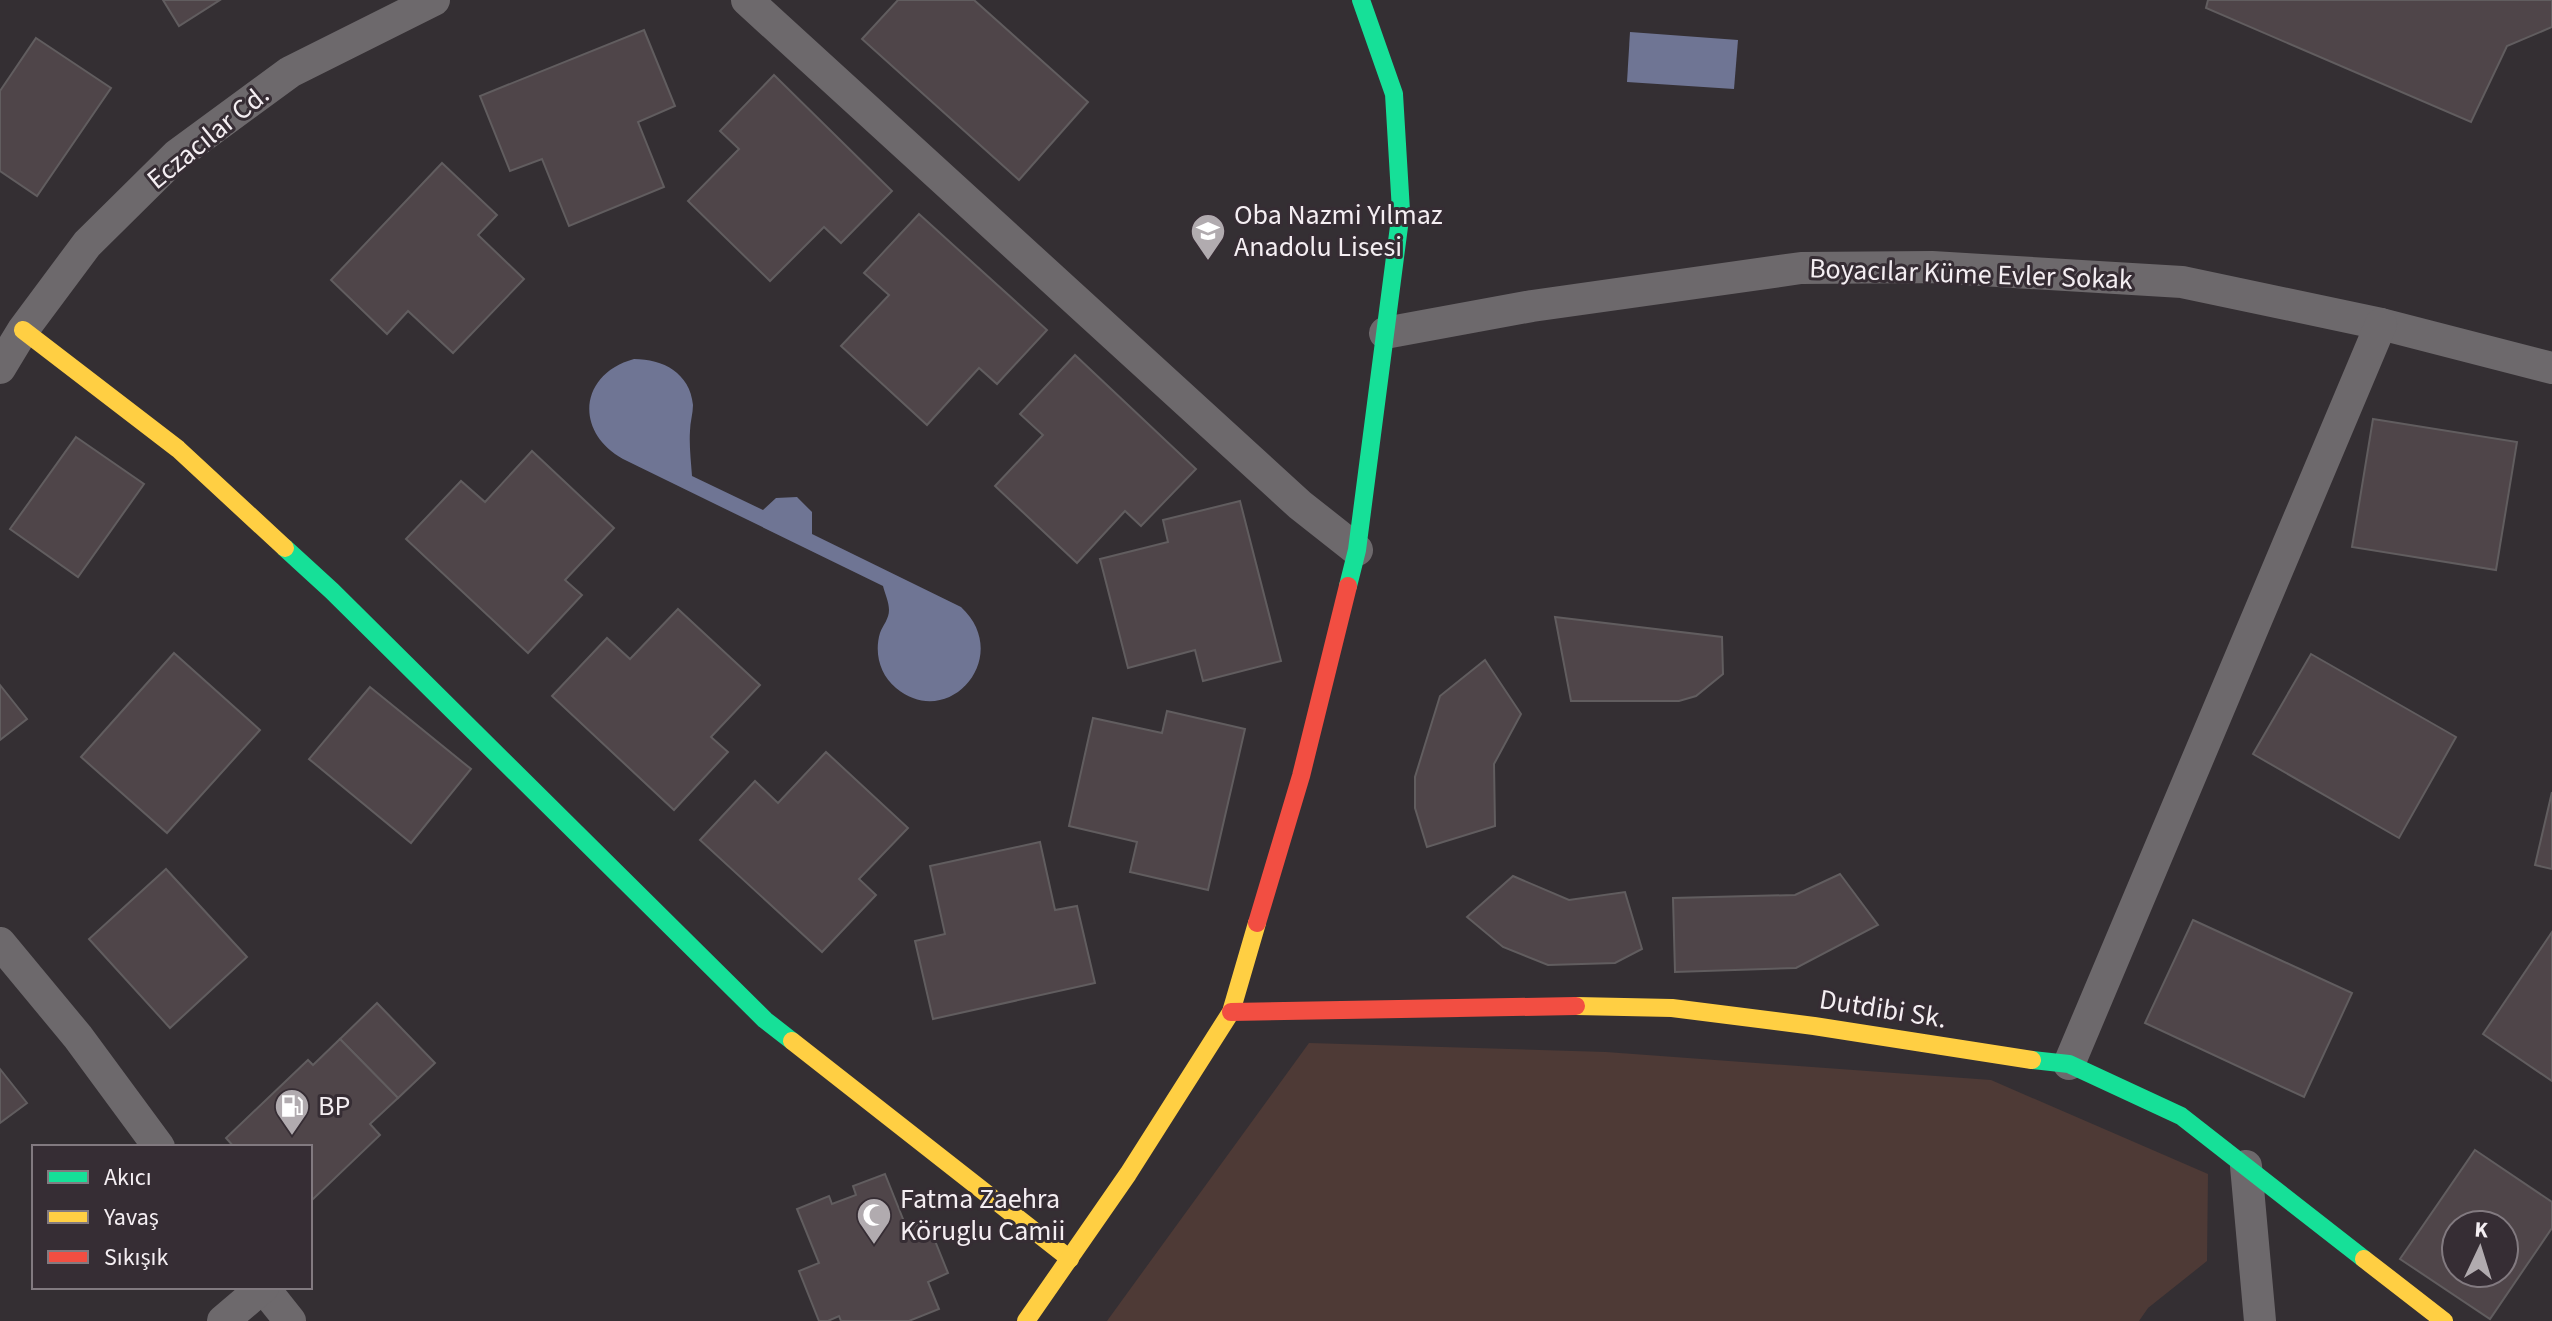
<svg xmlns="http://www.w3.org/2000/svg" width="2552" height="1321" viewBox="0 0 2552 1321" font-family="'Source Sans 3',sans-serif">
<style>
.green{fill:#4e3a36}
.water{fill:#6f7594}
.building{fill:#4f4549;stroke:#615d5f;stroke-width:2;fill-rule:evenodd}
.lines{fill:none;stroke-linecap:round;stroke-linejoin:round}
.street{stroke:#6d696c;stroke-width:32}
.fast{stroke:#16e098;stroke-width:18}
.slow{stroke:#ffcf43;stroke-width:18}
.jam{stroke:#f24e42;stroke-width:18}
.labels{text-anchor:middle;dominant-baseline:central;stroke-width:6;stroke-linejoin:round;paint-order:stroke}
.street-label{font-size:28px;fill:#f4eef2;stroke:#362d34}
.poi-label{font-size:28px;fill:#f4eef2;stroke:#362d34;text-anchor:start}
</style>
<rect width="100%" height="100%" fill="#342f33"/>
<!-- green -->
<path class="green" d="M1309 1043 1606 1052 1991 1080 2208 1174 2207 1261 2148 1308 2139 1321H1107Z"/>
<!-- water -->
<g class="water">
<path d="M1630 32 1738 40 1734 89 1627 82Z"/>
<path d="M634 359C663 359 690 373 693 405 693 414 690 422 690 431 689 445 691 461 692 476L763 510 776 498 797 497 812 512V534L961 607C1014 656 949 732 896 688 880 675 874 653 880 633 883 625 889 619 889 610 889 602 885 594 883 586L623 459C574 432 579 374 634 359Z"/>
</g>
<!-- building -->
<g class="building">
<path d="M163 0H220L179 26Z"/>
<path d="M898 0H974L1088 102 1019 180 862 39Z"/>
<path d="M2208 0H2552V27L2507 46 2471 122 2206 8Z"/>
<path d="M644 30 675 106 638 122 664 187 569 226 542 159 510 171 480 96Z"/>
<path d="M36 38 111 88 37 196 0 171V91Z"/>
<path d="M774 75 892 191 841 243 824 227 770 281 688 201 739 149 720 131Z"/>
<path d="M442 163 497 215 478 235 524 279 453 353 408 311 387 334 331 280Z"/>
<path d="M919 214 1047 330 997 384 979 368 927 425 841 346 889 295 864 273Z"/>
<path d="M1075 355 1196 469 1141 526 1125 511 1077 563 995 486 1043 435 1020 414Z"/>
<path d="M2373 419 2517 442 2496 570 2352 547Z"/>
<path d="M76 437 144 484 78 577 10 529Z"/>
<path d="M532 451 614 528 565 580 582 595 528 653 406 539 461 481 485 502Z"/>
<path d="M1240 501 1281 661 1203 681 1195 650 1128 668 1100 559 1168 542 1163 520Z"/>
<path d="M678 609 760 685 711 737 728 752 674 810 552 696 607 638 630 659Z"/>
<path d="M1555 617 1722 637 1723 674 1696 696 1679 701H1571Z"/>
<path d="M174 653 260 730 167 833 81 757Z"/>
<path d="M2311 654 2456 737 2399 838 2253 754Z"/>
<path d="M1485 660 1521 714 1494 764 1495 826 1427 847 1415 808V777L1440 696Z"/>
<path d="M0 685 27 719 0 740Z"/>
<path d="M370 687 471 769 411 843 309 759Z"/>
<path d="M1167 711 1245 729 1208 890 1130 872 1137 842 1069 826 1093 718 1162 733Z"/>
<path d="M826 752 908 828 859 879 876 895 822 952 700 840 755 781 778 803Z"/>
<path d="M2552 792V869L2535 865Z"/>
<path d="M1040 842 1055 910 1077 906 1095 983 933 1019 915 941 945 934 930 866Z"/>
<path d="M166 869 247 957 170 1028 89 939Z"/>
<path d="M1840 874 1878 925 1796 968 1675 972 1673 898 1795 895Z"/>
<path d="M1513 876 1569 900 1625 892 1642 949 1615 963 1548 965 1503 947 1467 917Z"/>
<path d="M2193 920 2352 993 2304 1097 2145 1023Z"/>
<path d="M2552 932V1081L2483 1034Z"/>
<path d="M377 1003 435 1063 398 1098 340 1039Z"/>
<path d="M340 1039 398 1098 370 1124 380 1135 310 1202V1147H234L226 1138 308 1060 313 1065Z"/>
<path d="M0 1069 27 1103 0 1123Z"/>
<path d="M2475 1150 2552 1202V1228L2490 1319 2400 1259ZM2456 1225H2504V1273H2456Z"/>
<path d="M885 1174 907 1229 927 1221 948 1273 928 1282 939 1309 909 1321H841L839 1316 828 1321H819L799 1271 819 1263 797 1209 829 1196 832 1204 856 1195 853 1186Z"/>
</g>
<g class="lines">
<!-- street -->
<g class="street">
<path d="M747 0 1300 505 1357 550"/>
<path d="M1385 333 1532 306 1801 268 1932 267 2182 282 2381 324 2552 368"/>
<path d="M0 368 23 330 87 244 177 155 290 72 434 0"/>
<path d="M0 943 78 1037 159 1147"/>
<path d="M2069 1064 2381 324"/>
<path d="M2246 1166 2260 1321"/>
<path d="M263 1287 290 1321"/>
<path d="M223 1321 263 1287"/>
</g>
<!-- fast -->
<g class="fast">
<path d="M285 548 332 591 765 1020 792 1041"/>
<path d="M1348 586 1357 550 1401 211 1394 94 1361 0"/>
<path d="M2032 1060 2069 1064 2181 1116 2364 1259"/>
</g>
<!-- slow -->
<g class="slow">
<path d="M23 330 178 449 285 548"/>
<path d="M1576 1006 1672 1008 1814 1026 2032 1060"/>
<path d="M792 1041 1070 1259"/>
<path d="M2364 1259 2444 1321"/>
<path d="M1026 1321 1128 1174 1231 1012 1257 923"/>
</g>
<!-- jam -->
<g class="jam">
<path d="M1257 923 1301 776 1348 586"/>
<path d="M1231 1012 1576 1006"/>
</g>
</g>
<!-- icons -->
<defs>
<g id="school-pin" transform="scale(1.8)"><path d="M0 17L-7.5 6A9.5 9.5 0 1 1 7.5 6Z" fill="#b1abaf" stroke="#362d34"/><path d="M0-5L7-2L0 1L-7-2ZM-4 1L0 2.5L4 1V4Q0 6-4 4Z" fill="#fff"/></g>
<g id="fuel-pin" transform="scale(1.8)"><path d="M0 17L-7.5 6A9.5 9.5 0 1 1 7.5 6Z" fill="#b1abaf" stroke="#362d34"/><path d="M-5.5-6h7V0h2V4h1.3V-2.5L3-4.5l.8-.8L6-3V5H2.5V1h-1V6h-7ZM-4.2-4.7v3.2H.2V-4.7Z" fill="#fff"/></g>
<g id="mosque-pin" transform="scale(1.8)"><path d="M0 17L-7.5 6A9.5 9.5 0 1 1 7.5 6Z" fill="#b1abaf" stroke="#362d34"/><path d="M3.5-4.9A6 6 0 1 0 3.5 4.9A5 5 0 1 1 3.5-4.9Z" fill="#fff"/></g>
</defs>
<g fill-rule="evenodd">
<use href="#school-pin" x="1208" y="231"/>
<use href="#fuel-pin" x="292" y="1106"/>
<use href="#mosque-pin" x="874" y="1215"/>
</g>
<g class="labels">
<!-- street labels -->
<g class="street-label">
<text transform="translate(208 137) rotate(-39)">Eczacılar Cd.</text>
<text transform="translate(1971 274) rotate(2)">Boyacılar Küme Evler Sokak</text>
<text transform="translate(1883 1009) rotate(9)">Dutdibi Sk.</text>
</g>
<!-- poi labels -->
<g class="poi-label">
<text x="1234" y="215">Oba Nazmi Yılmaz<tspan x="1234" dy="32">Anadolu Lisesi</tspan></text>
<text x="318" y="1106">BP</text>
<text x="900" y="1199">Fatma Zaehra<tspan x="900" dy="32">Köruglu Camii</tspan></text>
</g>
</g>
<!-- legend -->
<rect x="32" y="1145" width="280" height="144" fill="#362d34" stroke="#827a80" stroke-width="2"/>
<rect x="48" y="1171" width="40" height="12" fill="#16e098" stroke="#827a80" stroke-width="2"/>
<text x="104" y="1185" font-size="24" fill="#f4eef2">Akıcı</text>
<rect x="48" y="1211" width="40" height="12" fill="#ffcf43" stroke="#827a80" stroke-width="2"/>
<text x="104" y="1225" font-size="24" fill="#f4eef2">Yavaş</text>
<rect x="48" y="1251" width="40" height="12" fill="#f24e42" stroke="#827a80" stroke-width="2"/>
<text x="104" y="1265" font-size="24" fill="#f4eef2">Sıkışık</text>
<!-- north arrow -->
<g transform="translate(2480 1249) rotate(4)"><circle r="38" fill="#362d34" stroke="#827a80" stroke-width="2"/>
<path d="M0-6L14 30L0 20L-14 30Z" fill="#b1abaf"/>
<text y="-12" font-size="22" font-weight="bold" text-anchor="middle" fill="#f4eef2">K</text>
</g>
</svg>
